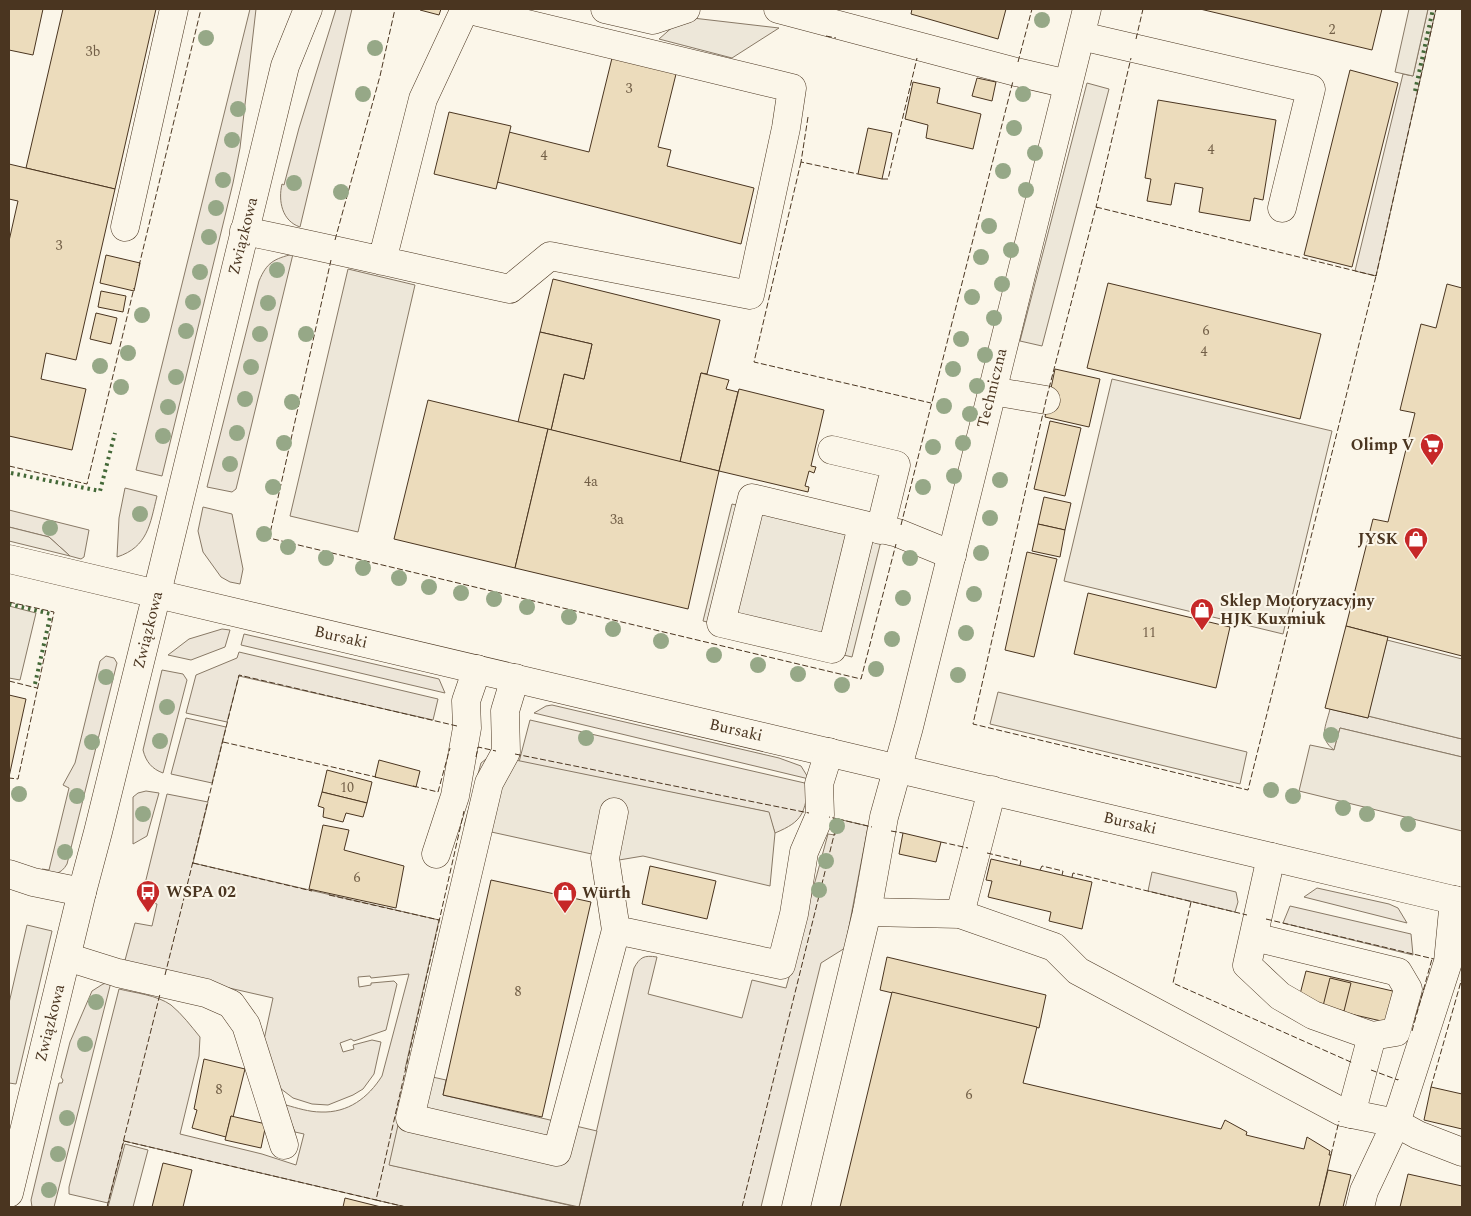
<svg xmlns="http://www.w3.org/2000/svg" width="1471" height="1216" viewBox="0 0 1471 1216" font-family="Spectral,serif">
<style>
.green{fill:#ede6d9;stroke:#887966}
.parking{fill:#ede7d9;stroke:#887966}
.building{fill:#ecdcbc;stroke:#4a3520}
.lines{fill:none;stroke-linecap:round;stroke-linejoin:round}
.minor-casing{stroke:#4a3520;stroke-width:29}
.minor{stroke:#fbf6e9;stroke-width:28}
.hedge{stroke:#436837;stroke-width:4;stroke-dasharray:2.5 4;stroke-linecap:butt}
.fence{stroke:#4a3520;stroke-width:1;stroke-dasharray:6 2.5;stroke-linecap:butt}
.tree{fill:#96a887}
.labels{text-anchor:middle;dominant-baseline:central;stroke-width:4;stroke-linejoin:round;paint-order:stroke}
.number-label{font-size:14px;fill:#725f47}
.street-label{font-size:16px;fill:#4a3520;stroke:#fbf6e9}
.poi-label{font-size:16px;font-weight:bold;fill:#4a3520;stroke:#fbf6e9;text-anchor:start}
</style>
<rect width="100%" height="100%" fill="#fbf6e9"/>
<!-- green -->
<g class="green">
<path d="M250 9H256L240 148 233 183 162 476 136 470Z"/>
<path d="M336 9H352L300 227C282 221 278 201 282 184L284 185 299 128Z"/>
<path d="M1428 9H1436L1376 276 1355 271 1403 74 1413 76Z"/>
<path d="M293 254 236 489 232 492 207 487 259 281C267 262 274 259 293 254Z"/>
<path d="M125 488 157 496C150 524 148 547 117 557L119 518Z"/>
<path d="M203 507 232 514 243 569 240 584 230 582 221 577 203 552 198 531Z"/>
<path d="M9 510 89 530 84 557 81 559 70 556 49 537 9 527Z"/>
<path d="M222 629 230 630 225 647 191 660 168 655 189 639Z"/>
<path d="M244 634 439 679 445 693 241 645Z"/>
<path d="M239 652 438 699 433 720 239 676 227 722 186 713 196 675 237 658Z"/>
<path d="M106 656 114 658 117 663 67 864C61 875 52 875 40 876L42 869 49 870 69 788 63 785 75 763 100 661Z"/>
<path d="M162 670 183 674 187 680 163 773C152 769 146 762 143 750Z"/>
<path d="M552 705 779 758 801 766 809 779 534 713 546 706Z"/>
<path d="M1330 709 1368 718V716L1462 739V757L1340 728 1334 750C1318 738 1326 726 1330 709Z"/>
<path d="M186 718 226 727 212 783 171 774Z"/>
<path d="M530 720 809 784C804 813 804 821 775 833L768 812 519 762Z"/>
<path d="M146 791 159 793 147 836 133 844V797L138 793Z"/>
<path d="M167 794 208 802 193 863 439 920 405 1069 410 1072 390 1165 577 1207H406L124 1141 108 1203 69 1194V1187L119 989C135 993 157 995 171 1005 182 1014 191 1026 200 1037L199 1056 180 1134 262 1154 296 1165 304 1134 295 1132 285 1108 286 1105C297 1108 309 1112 321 1112 348 1113 368 1098 382 1076L409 974 371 978 370 976 358 977 359 987 371 985V983L394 981 397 984 386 1030 354 1041 351 1039 340 1043 343 1052 354 1049 353 1045 372 1040 381 1042 374 1074 363 1089 353 1095 328 1105 312 1104 293 1098 272 1082 262 1049 273 998 124 964 135 923 152 926 157 904 141 900Z"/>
<path d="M838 819 868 826 845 948 821 963 761 1207H579L634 968C640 957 644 955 657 957L648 994 742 1018 752 980 786 988 828 834 835 835Z"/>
<path d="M1152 872 1236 892 1238 902 1235 912 1148 891Z"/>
<path d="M1317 888 1389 904 1398 908 1407 923 1304 897Z"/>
<path d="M1290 906 1411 934 1413 955 1283 923Z"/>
<path d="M111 982 54 1207H32L31 1200 59 1083H62L63 1080 61 1077 70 1042 92 991 103 984Z"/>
</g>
<!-- parking -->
<g class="parking">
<path d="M1409 9H1428L1413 76 1395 72Z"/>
<path d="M684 17 779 28 732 58 659 39Z"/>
<path d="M1087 83 1109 89 1042 346 1020 341Z"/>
<path d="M348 269 415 285 358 532 290 516Z"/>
<path d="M1112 379 1332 431 1283 634 1064 581Z"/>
<path d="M732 504 881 541 852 657 703 621Z"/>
<path d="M9 527 49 537 70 556 9 541Z"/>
<path d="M9 606 36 613 20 680 9 678Z"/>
<path d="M1387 640 1462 659V739L1368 716Z"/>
<path d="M998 692 1247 752 1240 784 990 724Z"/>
<path d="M1340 728 1462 757V831L1299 791 1310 745 1334 750Z"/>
<path d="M491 755 769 812 775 833 770 886 643 856 619 860 464 826 481 763Z"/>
<path d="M27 925 52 931 16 1084 9 1083V1003Z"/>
<path d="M410 1072 446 1080 443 1095 597 1131 579 1207 389 1165Z"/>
<path d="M125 1144 148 1150 133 1207H108Z"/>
</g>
<!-- building -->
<g class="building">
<path d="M9 9H43L33 55 9 50Z"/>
<path d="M63 9H156L115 189 26 168Z"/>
<path d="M420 9H441L439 15 420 10Z"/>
<path d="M912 9H1006L998 39 911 14Z"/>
<path d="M1200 9H1382L1372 50Z"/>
<path d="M613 54 677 70 658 147 671 150 667 166 754 188 741 244 497 182 509 132 589 152Z"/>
<path d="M1350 70 1398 83 1352 267 1304 255Z"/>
<path d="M977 78 996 82 992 101 972 96Z"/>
<path d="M913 82 940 88 937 103 981 114 973 149 926 138 928 125 905 119Z"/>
<path d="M1158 100 1276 120 1263 200 1254 198 1250 221 1199 212 1203 188 1175 183 1171 205 1147 201 1151 179 1145 178Z"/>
<path d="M449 112 511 126 496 189 434 174Z"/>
<path d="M868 128 892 133 882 179 858 174Z"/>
<path d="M9 164 115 189 76 360 46 353 41 379 86 389 72 450 9 436V241L18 201 9 199Z"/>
<path d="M106 255 140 263 134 291 100 283Z"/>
<path d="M553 279 720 320 707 374 701 373 680 462 551 430 564 374 584 379 592 344 540 332Z"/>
<path d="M1108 283 1321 334 1300 419 1087 368Z"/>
<path d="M1447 284 1462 288V656L1346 626 1373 519 1388 522 1415 413 1400 410 1421 324 1436 328Z"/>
<path d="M101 291 126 296 123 312 98 307Z"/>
<path d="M96 313 117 318 111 344 90 339Z"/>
<path d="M540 332 592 344 584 379 564 374 551 430 518 422Z"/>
<path d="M1055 369 1100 379 1089 427 1045 417Z"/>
<path d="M701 373 729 380 726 389 738 392 719 471 680 462Z"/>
<path d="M739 389 824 410 811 466 816 467 814 473 809 471 805 486 809 487 808 492 719 471Z"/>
<path d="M428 400 548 429 515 568 394 539Z"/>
<path d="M1050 421 1081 428 1065 496 1034 489Z"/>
<path d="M548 429 719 471 688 609 515 568Z"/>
<path d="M1044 497 1071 503 1065 530 1038 524Z"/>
<path d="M1038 524 1065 530 1060 557 1032 551Z"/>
<path d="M1027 552 1057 559 1034 657 1005 650Z"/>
<path d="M1088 593 1230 627 1216 688 1074 654Z"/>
<path d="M1346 626 1388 637 1368 718 1325 708Z"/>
<path d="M9 695 26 699 9 777Z"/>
<path d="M379 760 420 771 416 787 375 777Z"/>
<path d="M327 770 372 782 367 803 322 792Z"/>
<path d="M322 792 367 803 363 817 346 813 343 822 323 817 324 808 318 806Z"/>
<path d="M323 825 349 830 344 850 404 866 396 908 309 889Z"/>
<path d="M903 833 941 842 936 862 899 854Z"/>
<path d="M991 859 1092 882 1082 929 1049 921 1051 912 988 897 992 881 986 880Z"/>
<path d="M650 866 716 881 707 919 642 904Z"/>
<path d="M491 880 591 902 542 1117 443 1095Z"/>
<path d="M887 957 1046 995 1039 1028 880 990Z"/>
<path d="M1306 971 1397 992 1390 1023 1298 1002Z"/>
<path d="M1330 978 1351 983 1344 1011 1323 1006Z"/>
<path d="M892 992 1037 1027 1023 1083 1221 1129 1225 1120 1247 1132 1246 1135 1304 1149 1307 1137 1330 1151 1329 1155H1331L1319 1207H840Z"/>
<path d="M204 1059 245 1069 233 1117 231 1116 226 1137 192 1128 197 1110 194 1109Z"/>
<path d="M1431 1087 1462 1094V1129L1424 1120Z"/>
<path d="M231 1116 266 1124 261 1148 225 1140Z"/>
<path d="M163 1163 192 1170 183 1207H152Z"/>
<path d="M1328 1170 1351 1175 1343 1207H1319Z"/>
<path d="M1408 1174 1462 1186V1207H1400Z"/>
<path d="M345 1198 381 1207H343Z"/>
</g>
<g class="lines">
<!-- minor casing -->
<g class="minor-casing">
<g id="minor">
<path d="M605 9 653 20 686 9"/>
<path d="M778 9 1016 72 1068 84"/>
<path d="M1081 36 1311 89 1282 208"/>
<path d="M125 227 174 9"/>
<path d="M244 231C333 249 422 270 510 289L550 256 750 295 786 128 792 88 465 9 423 99 382 261"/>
<path d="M992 391 1046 400"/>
<path d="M832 450 896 465 880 530"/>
<path d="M862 526 832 649 721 623 752 498 898 533 952 555"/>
<path d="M9 559 1462 902"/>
<path d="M515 678 505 711 506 752 489 783 410 1118 557 1152 616 930"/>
<path d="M614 812 605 858 616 930 781 965 794 914 804 852 820 815 819 784 829 752"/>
<path d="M436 854 455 796 467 728 466 701 477 669"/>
<path d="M9 874 33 882 82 892"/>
<path d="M867 912 960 914 1054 947 1078 971 1342 1112 1396 1123 1418 1135 1462 1152"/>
<path d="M960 914 992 790"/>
<path d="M1254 937 1398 972 1408 989 1396 1032 1372 1036 1313 1015 1280 996 1247 965 1271 857"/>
<path d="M67 957 118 973 206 993 231 1004 246 1025 284 1145"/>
<path d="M1351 1114 1372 1036"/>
<path d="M9 1193 82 892 98 832 157 593 285 66 308 9"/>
<path d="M796 1207 867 912 884 817 909 727 1087 9"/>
<path d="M1360 1207 1364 1191 1396 1123 1448 962 1454 900"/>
</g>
</g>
<!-- minor -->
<use href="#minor" class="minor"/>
<!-- hedge -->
<g class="hedge">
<path d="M1415 91 1433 9"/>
<path d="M11 473 100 491 115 433"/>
<path d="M9 604 51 614"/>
<path d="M35 684 50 617"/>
</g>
<!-- fence -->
<g class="fence">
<path d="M826 36 836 38"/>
<path d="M1136 39 1143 9"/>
<path d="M1018 62 1032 9"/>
<path d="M808 117 801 162 858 174"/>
<path d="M801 162 754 362 931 403"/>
<path d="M882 179H888L917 58"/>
<path d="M1096 207 1376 276 1248 790 973 724 1046 400Z"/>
<path d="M1098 208 1096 207 1131 58"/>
<path d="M335 240 380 76 395 9"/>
<path d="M331 260 269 538 861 679 896 544"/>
<path d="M139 266 201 9"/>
<path d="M1375 275 1376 276 1436 9"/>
<path d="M9 466 87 484 134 288"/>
<path d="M901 525 1013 81"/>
<path d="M9 602 54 612 18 779 9 778V780"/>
<path d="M9 681 37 688"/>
<path d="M223 742 376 777"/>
<path d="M515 754 809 813"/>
<path d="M476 757 478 747 496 751"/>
<path d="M413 786 438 792 450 748"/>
<path d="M838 819 872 827"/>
<path d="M891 831 903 833"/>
<path d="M941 842 968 848"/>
<path d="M987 853 1021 861 1020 865"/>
<path d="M193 863 312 891"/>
<path d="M1040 870 1042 866 1063 871 1062 875"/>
<path d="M1072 877 1073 873 1247 915"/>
<path d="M329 895 439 920"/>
<path d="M1191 902 1173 983 1353 1063"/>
<path d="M1266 919 1434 959"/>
<path d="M165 975 239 675 457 726"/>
<path d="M1412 1031 1432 959"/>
<path d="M1371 1070 1398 1080V1079"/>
<path d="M1431 1087 1462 978"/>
<path d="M124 1141 376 1200"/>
<path d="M1331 1155 1339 1121"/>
<path d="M107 1207 160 994"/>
<path d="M406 1207 376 1200 464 811"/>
<path d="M742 1207 838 819 829 817"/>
</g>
</g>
<!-- trees -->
<g class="tree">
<circle cx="1042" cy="20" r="8"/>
<circle cx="206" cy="38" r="8"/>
<circle cx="375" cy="48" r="8"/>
<circle cx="363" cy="94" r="8"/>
<circle cx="1023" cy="94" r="8"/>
<circle cx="238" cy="109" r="8"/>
<circle cx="1014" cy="128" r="8"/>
<circle cx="232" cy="140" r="8"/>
<circle cx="1035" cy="153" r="8"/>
<circle cx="1003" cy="171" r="8"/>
<circle cx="223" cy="180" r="8"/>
<circle cx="294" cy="183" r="8"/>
<circle cx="1026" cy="190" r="8"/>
<circle cx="341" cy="192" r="8"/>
<circle cx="216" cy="208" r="8"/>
<circle cx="989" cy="226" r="8"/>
<circle cx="209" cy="237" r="8"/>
<circle cx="1011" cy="250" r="8"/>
<circle cx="981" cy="257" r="8"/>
<circle cx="277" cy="270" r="8"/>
<circle cx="200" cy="272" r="8"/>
<circle cx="1002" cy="284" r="8"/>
<circle cx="972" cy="297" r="8"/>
<circle cx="193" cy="302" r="8"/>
<circle cx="268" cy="303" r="8"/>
<circle cx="142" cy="315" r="8"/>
<circle cx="994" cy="318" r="8"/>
<circle cx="186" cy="331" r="8"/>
<circle cx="260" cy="334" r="8"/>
<circle cx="306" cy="334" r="8"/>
<circle cx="961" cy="339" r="8"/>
<circle cx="128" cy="353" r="8"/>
<circle cx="985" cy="355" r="8"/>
<circle cx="100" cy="366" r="8"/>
<circle cx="251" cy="367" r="8"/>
<circle cx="953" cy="369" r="8"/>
<circle cx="176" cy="377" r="8"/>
<circle cx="977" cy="386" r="8"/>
<circle cx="121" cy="387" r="8"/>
<circle cx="245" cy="399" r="8"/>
<circle cx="292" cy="402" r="8"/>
<circle cx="944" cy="406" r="8"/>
<circle cx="168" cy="407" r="8"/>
<circle cx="970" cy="414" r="8"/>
<circle cx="237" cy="433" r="8"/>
<circle cx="163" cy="436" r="8"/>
<circle cx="284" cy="443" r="8"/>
<circle cx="963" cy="443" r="8"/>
<circle cx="933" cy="447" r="8"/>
<circle cx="230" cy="464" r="8"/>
<circle cx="954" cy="476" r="8"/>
<circle cx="1000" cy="480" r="8"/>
<circle cx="273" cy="487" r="8"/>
<circle cx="923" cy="487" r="8"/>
<circle cx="140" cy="514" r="8"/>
<circle cx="990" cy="518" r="8"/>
<circle cx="50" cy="528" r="8"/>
<circle cx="264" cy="534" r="8"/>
<circle cx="288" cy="547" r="8"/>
<circle cx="981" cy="553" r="8"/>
<circle cx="326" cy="558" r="8"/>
<circle cx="910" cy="558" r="8"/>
<circle cx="363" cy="568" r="8"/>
<circle cx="399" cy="578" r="8"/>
<circle cx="429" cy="587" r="8"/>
<circle cx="461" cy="593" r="8"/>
<circle cx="974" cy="594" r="8"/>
<circle cx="903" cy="598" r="8"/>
<circle cx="494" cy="599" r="8"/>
<circle cx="527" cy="607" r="8"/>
<circle cx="569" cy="617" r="8"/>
<circle cx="613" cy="629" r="8"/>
<circle cx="966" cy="633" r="8"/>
<circle cx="892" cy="639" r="8"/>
<circle cx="661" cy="641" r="8"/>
<circle cx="714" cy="655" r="8"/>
<circle cx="758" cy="665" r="8"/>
<circle cx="876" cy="669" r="8"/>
<circle cx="798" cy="674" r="8"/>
<circle cx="958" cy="675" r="8"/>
<circle cx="106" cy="677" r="8"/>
<circle cx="842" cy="685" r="8"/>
<circle cx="167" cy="707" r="8"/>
<circle cx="1331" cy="735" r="8"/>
<circle cx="586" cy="738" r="8"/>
<circle cx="160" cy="741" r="8"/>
<circle cx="92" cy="742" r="8"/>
<circle cx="1271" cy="790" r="8"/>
<circle cx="19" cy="794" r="8"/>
<circle cx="77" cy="796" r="8"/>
<circle cx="1293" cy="796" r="8"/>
<circle cx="1343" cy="808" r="8"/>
<circle cx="143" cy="814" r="8"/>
<circle cx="1367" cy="814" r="8"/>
<circle cx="1408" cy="824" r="8"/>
<circle cx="837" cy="826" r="8"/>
<circle cx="65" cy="852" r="8"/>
<circle cx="826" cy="861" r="8"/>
<circle cx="819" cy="890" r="8"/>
<circle cx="96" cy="1002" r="8"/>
<circle cx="85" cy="1044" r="8"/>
<circle cx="67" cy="1118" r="8"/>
<circle cx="58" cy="1154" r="8"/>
<circle cx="49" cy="1190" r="8"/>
</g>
<!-- icons -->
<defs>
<g id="supermarket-pin" transform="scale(1.25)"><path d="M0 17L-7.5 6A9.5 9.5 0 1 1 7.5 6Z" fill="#c62828" stroke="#fbf6e9"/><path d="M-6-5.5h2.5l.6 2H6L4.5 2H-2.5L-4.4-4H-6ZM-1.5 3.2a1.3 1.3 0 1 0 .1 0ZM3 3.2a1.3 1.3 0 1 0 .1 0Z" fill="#fff"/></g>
<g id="shop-pin" transform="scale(1.25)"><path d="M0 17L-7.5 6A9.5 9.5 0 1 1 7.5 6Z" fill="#c62828" stroke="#fbf6e9"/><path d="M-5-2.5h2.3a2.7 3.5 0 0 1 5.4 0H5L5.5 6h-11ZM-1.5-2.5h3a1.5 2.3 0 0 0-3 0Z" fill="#fff"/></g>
<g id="bus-pin" transform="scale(1.25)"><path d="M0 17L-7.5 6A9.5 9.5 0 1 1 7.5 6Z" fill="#c62828" stroke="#fbf6e9"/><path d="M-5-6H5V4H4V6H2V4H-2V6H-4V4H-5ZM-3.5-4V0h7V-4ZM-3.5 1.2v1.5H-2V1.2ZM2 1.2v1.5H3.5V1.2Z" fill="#fff"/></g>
</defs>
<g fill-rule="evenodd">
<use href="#supermarket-pin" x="1432" y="445"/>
<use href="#shop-pin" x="1416" y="539"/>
<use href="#shop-pin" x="1202" y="610"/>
<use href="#bus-pin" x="148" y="892"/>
<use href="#shop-pin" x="565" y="893"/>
</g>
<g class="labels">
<!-- number labels -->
<g class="number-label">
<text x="1332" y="29">2</text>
<text x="93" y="51">3b</text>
<text x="629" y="88">3</text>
<text x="1211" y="149">4</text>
<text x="544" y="155">4</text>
<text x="59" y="245">3</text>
<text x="1206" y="330">6</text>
<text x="1204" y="351">4</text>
<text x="591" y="481">4a</text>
<text x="617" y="519">3a</text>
<text x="1149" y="632">11</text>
<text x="347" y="787">10</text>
<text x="357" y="877">6</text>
<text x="518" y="991">8</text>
<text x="219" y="1089">8</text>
<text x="969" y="1094">6</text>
</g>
<!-- street labels -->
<g class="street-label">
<text transform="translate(243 236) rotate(-76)">Związkowa</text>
<text transform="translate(992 388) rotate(-76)">Techniczna</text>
<text transform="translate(148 630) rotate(-76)">Związkowa</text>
<text transform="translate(341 637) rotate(13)">Bursaki</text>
<text transform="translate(736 730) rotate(13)">Bursaki</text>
<text transform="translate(1130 823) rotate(13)">Bursaki</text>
<text transform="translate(50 1023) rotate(-76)">Związkowa</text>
</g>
<!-- poi labels -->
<g class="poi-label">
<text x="1414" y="445" text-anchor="end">Olimp V</text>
<text x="1398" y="539" text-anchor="end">JYSK</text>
<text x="1220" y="601">Sklep Motoryzacyjny<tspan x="1220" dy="18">HJK Kuxmiuk</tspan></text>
<text x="166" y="892">WSPA 02</text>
<text x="582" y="893">Würth</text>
</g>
</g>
<!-- border -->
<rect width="1471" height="1216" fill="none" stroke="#4a3520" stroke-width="20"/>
</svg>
